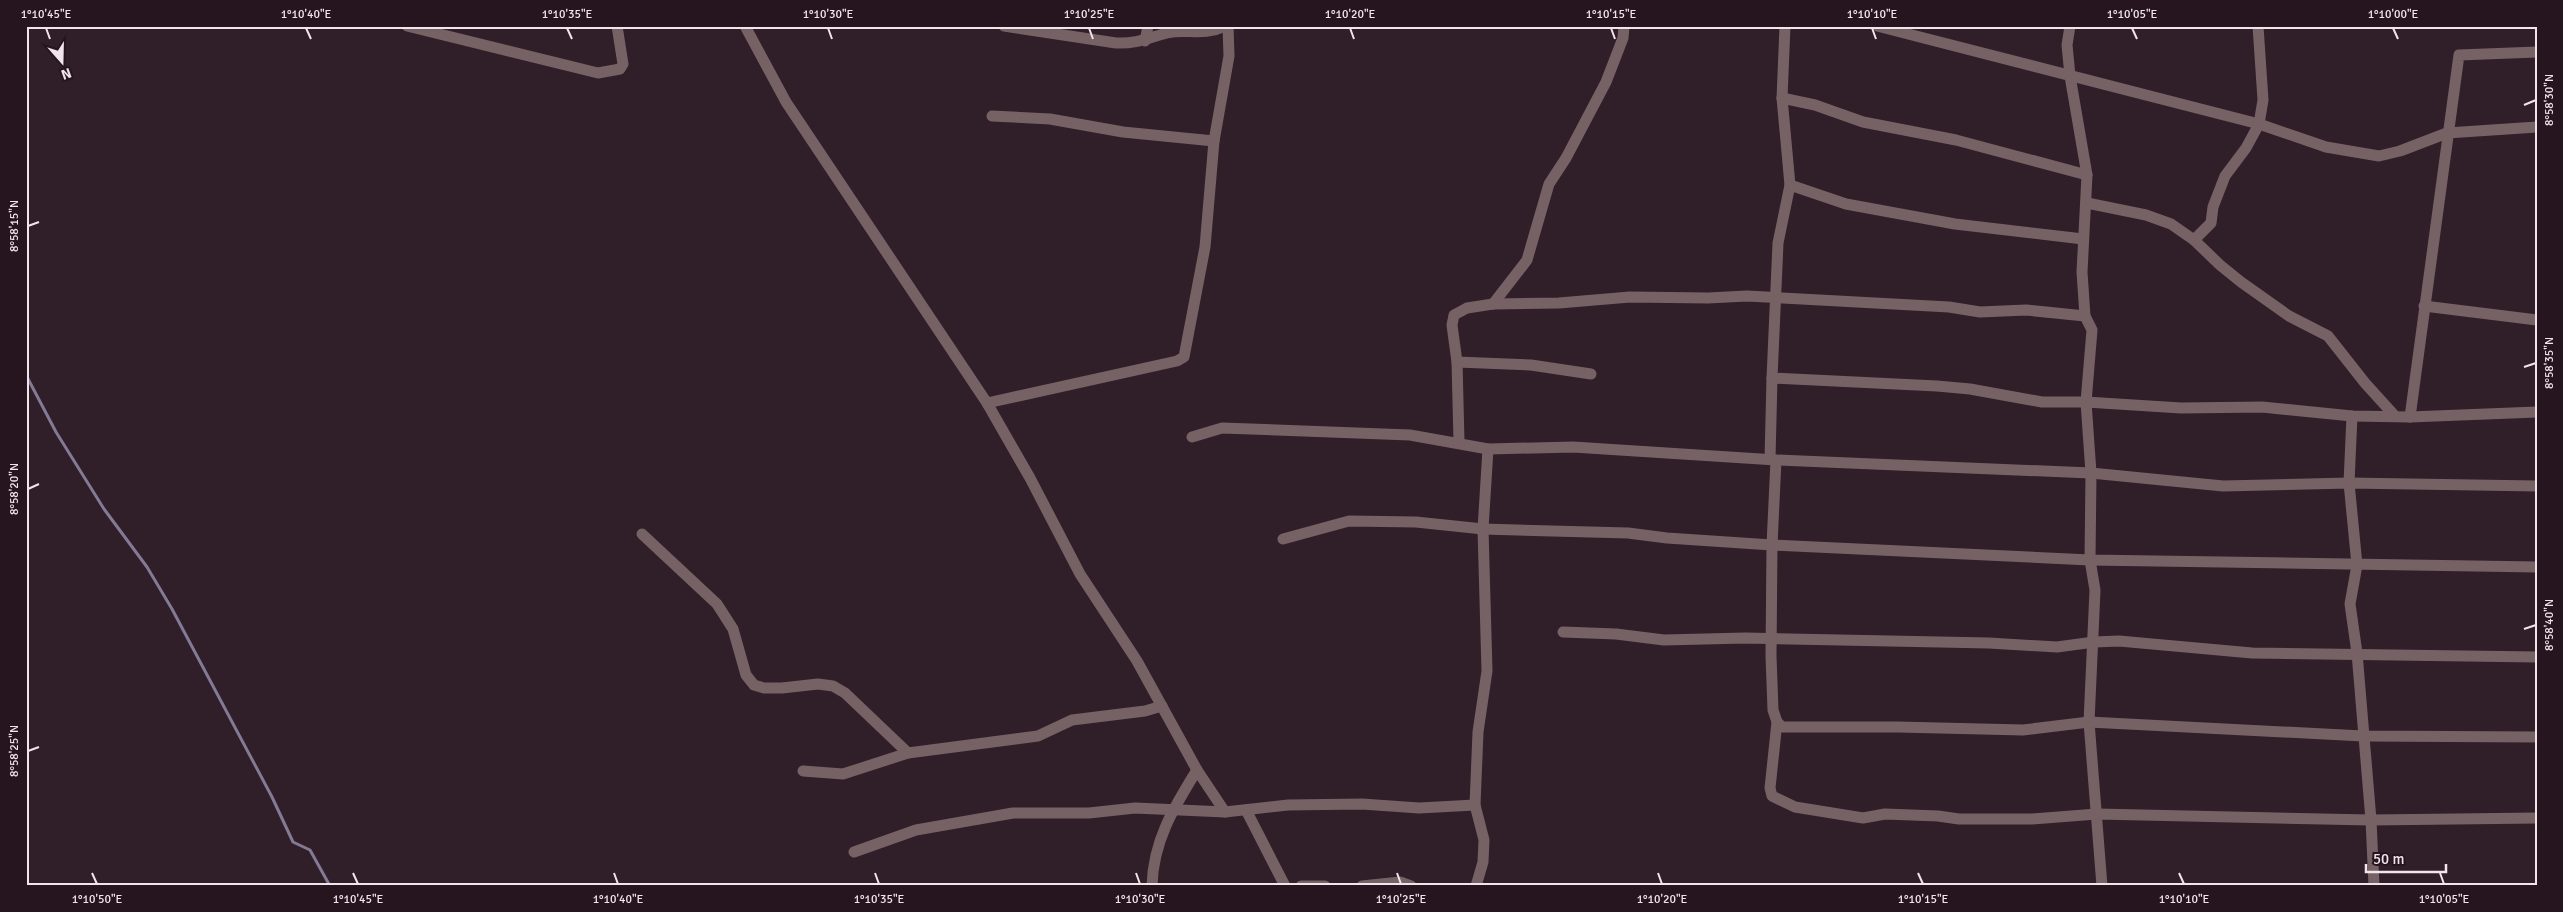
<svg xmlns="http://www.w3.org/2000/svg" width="2563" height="912" viewBox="0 0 2563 912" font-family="Signika,sans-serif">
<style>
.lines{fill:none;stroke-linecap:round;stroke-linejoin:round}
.stream{stroke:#837a95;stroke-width:3}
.minor{stroke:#766265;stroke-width:11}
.ticks{fill:none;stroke:#f2e4eb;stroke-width:2}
.neatline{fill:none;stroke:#f2e4eb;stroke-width:2}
.ticks-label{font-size:12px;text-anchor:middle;fill:#f2e4eb}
</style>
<rect width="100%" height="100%" fill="#301e29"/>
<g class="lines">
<!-- stream -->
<path class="stream" d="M26 375 56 432 104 509 147 567 172 609 272 797 293 842 310 850 330 886"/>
<!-- minor -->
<g class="minor">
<path d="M407 26 598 73 620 69 623 64 617 26"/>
<path d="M745 26 786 102 987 403 1030 478 1080 574 1137 661 1197 770 1225 812"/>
<path d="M1004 26 1116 43C1136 44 1148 38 1167 33 1188 28 1202 37 1225 26"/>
<path d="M1785 26 1782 98 1790 185 1778 243 1772 378 1937 386 1970 389 2042 402H2086L2181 408 2262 407 2352 416 2410 417 2537 412"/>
<path d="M1877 26 2259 124 2326 147 2379 156 2400 151 2447 133 2537 127"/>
<path d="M2070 26 2067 45 2070 76 2087 175 2082 272 2085 316 2092 330 2086 402 2091 473 2090 560 2095 590 2089 722 2102 886"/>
<path d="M1145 41 1148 26"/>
<path d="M1782 98 1815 105 1863 122 1956 140 2087 175"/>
<path d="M992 116 1050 119 1123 132 1214 141"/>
<path d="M1790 185 1846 204 1955 224 2083 239"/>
<path d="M2087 203 2146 215 2171 224 2194 240 2220 265 2241 282 2289 316 2328 336 2365 383 2394 415"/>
<path d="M2194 240 2211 223 2213 207 2225 176 2246 148 2259 124 2263 100 2258 26"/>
<path d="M1493 304 1527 260 1549 184 1566 158 1606 82 1623 38 1624 26"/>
<path d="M2424 306 2537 320"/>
<path d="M1457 362 1531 365 1591 374"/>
<path d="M987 403 1177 361 1184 357 1205 247 1214 141 1229 56 1228 26"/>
<path d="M2410 417 2459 55 2537 52"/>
<path d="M1192 437 1222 428 1410 435 1488 449 1573 447 1776 460 2091 473 2223 486 2349 483 2537 486"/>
<path d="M1459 442 1457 362 1452 325 1454 315 1467 308 1493 304 1559 303 1630 297 1708 298 1747 296 1949 307 1980 312 2026 310 2085 316"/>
<path d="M1770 459 1772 378"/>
<path d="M1776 460 1772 545 1771 656 1773 710 1777 722 1782 727H1898L2023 730 2089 722 2363 736 2537 737"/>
<path d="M642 534 717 604 733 629 746 675 754 685 764 688H782L818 684 833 686 845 693 908 753"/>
<path d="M1283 539 1349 521 1416 522 1483 529 1628 533 1667 538 1772 545 2090 560 2537 567"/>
<path d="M1563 632 1616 634 1664 640 1745 638 1989 643 2057 647 2094 642 2119 641 2252 653 2537 657"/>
<path d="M1777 722 1770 788 1772 796 1795 807 1863 818 1885 814 1938 816 1959 819H2032L2097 814 2371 820 2357 653 2350 604 2357 565 2349 483 2352 416"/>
<path d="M803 771 843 774 908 753 1038 736 1072 720 1145 711 1162 706"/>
<path d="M1246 810 1285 886"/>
<path d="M854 852 916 830 1013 813H1089L1135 808 1225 812 1288 805 1362 804 1419 808 1475 805"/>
<path d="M1152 886C1153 841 1174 807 1197 770"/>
<path d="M1301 886H1325"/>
<path d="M1362 886 1400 882 1411 886"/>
<path d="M1476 886 1483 862 1484 840 1475 805 1478 732 1487 671 1483 529 1488 449"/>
<path d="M2374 886 2371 820 2537 818"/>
</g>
</g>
<!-- ticks -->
<path class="ticks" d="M46 28 50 39M306 28 311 39M567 28 572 39M828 28 832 39M1089 28 1093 39M1350 28 1354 39M1611 28 1615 39M1872 28 1876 39M2132 28 2137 39M2393 28 2398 39M2524 105 2536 100M28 226 39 222M2524 367 2536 363M28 489 39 484M2524 629 2536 625M28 751 39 747M92 873 97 884M353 873 358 884M614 873 618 884M875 873 879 884M1136 873 1140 884M1397 873 1401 884M1658 873 1662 884M1918 873 1923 884M2179 873 2184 884M2440 873 2444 884"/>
<!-- border -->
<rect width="2563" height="912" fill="none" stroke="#26151f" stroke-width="55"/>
<!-- north arrow -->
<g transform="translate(62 62) rotate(160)" stroke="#26151f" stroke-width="4" paint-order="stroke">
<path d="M0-4L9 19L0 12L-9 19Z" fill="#f2e4eb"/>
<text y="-8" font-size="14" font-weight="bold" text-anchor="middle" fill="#f2e4eb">N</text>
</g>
<!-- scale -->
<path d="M2366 864v8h80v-8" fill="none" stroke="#f2e4eb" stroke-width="2.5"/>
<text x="2373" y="864" font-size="15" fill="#f2e4eb" stroke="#26151f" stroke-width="4" paint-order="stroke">50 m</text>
<rect x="28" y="28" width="2508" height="856" class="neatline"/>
<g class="ticks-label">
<text x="46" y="18">1°10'45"E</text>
<text x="306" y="18">1°10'40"E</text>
<text x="567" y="18">1°10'35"E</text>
<text x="828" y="18">1°10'30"E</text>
<text x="1089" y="18">1°10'25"E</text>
<text x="1350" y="18">1°10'20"E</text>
<text x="1611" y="18">1°10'15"E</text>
<text x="1872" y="18">1°10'10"E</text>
<text x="2132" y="18">1°10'05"E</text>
<text x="2393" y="18">1°10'00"E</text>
<text transform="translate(2549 100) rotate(-90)" y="4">8°58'30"N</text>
<text transform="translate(14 226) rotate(-90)" y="4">8°58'15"N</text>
<text transform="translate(2549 363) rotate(-90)" y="4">8°58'35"N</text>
<text transform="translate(14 489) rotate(-90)" y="4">8°58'20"N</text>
<text transform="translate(2549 625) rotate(-90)" y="4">8°58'40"N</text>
<text transform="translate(14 751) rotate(-90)" y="4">8°58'25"N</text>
<text x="97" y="903">1°10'50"E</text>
<text x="358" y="903">1°10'45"E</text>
<text x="618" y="903">1°10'40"E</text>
<text x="879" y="903">1°10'35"E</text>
<text x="1140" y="903">1°10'30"E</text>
<text x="1401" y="903">1°10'25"E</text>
<text x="1662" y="903">1°10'20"E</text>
<text x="1923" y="903">1°10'15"E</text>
<text x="2184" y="903">1°10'10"E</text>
<text x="2444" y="903">1°10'05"E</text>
</g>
</svg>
